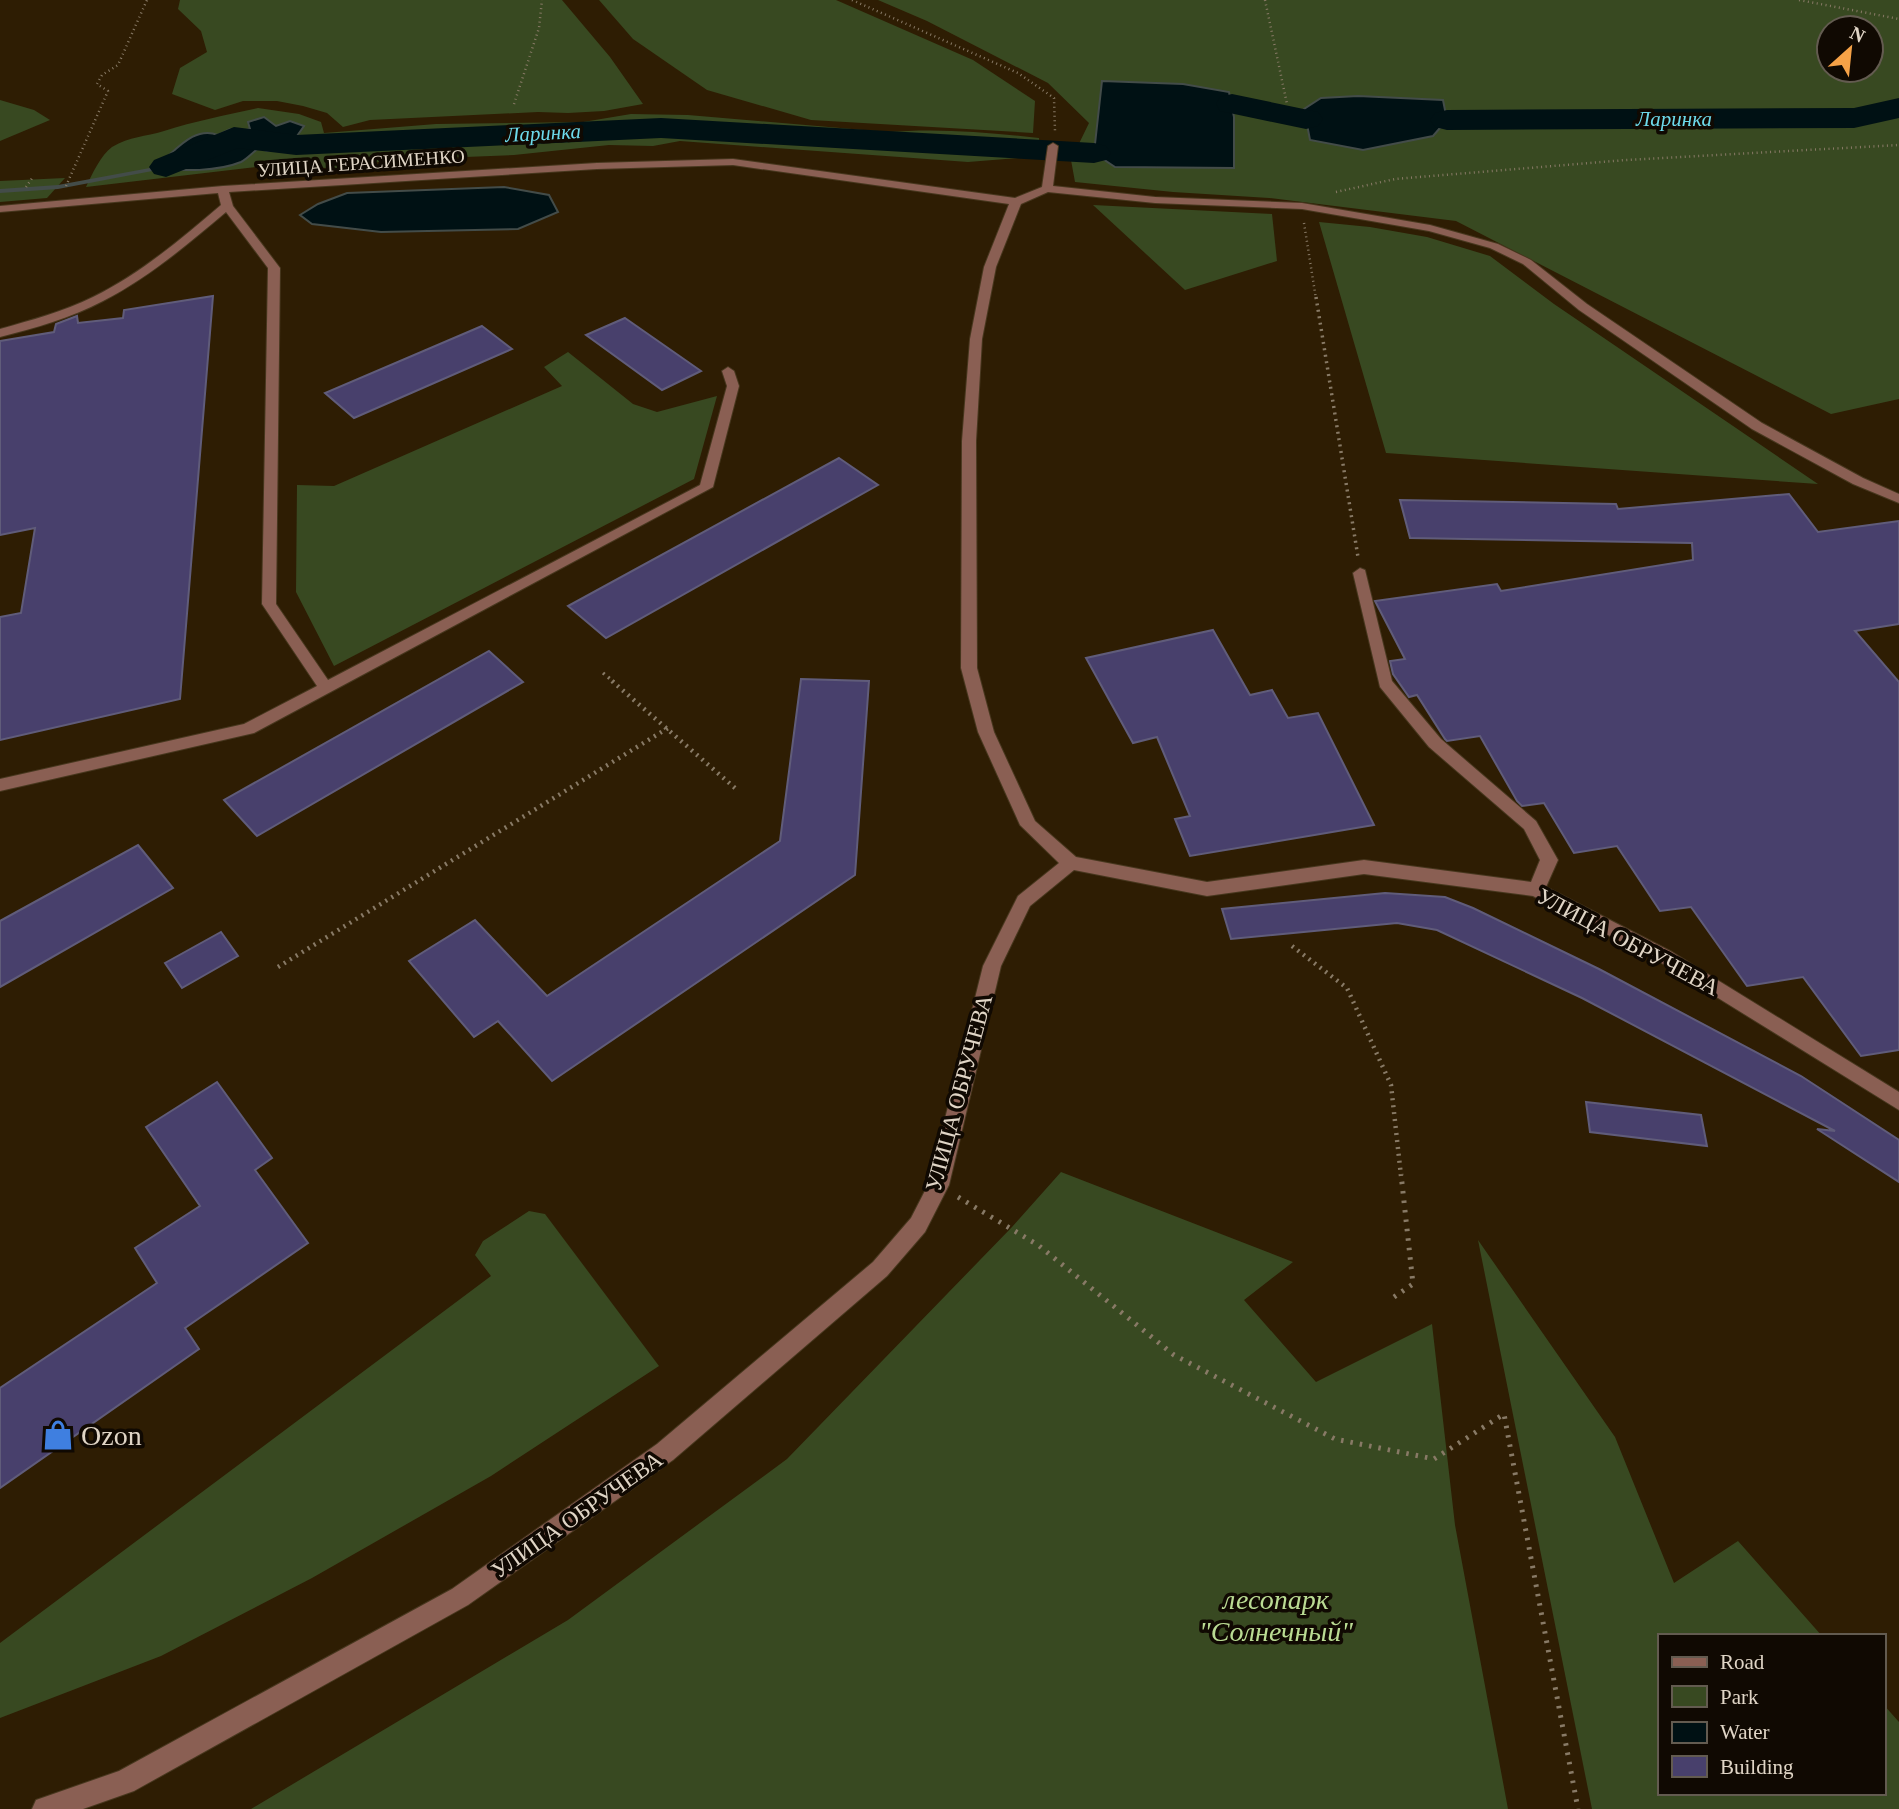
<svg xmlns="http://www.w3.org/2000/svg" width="1899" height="1809" viewBox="0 0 1899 1809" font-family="'Times New Roman',serif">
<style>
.green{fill:#384921;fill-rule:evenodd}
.water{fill:#001114;stroke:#434c49;stroke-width:2}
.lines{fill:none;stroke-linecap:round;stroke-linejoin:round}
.stream{fill:#434c49;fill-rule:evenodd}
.river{fill:#001114;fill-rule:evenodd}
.building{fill:#48406c;stroke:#605c7a;stroke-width:2}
.minor-casing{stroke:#47371e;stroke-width:2}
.path-far3{stroke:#887a66;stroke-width:2.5;stroke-dasharray:1 3.5;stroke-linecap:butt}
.path-far2{stroke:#887a66;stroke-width:3.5;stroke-dasharray:2 4.5;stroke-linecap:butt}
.path-far1{stroke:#887a66;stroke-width:4.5;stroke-dasharray:2 5;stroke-linecap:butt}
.path{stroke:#887a66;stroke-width:5;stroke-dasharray:2.5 7;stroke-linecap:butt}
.minor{fill:#8a5f53;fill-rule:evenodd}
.labels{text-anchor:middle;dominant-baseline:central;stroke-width:7;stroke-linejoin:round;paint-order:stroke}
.far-street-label{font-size:19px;fill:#e0d5c6;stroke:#100902}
.far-water-label{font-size:21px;font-style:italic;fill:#6ddaeb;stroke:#100902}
.street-label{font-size:23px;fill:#e0d5c6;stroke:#100902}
.near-poi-label{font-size:28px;fill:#e0d5c6;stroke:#100902;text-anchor:start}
.near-park-label{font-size:28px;font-style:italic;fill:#badb93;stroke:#100902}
</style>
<rect width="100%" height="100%" fill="#2e1d03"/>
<!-- green -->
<g class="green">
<path d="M180 0H562L610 57 643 104 604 111 568 113 538 112 370 120 343 127 327 113 303 106 277 101H243L215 110 172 94 180 68 207 52 201 31 178 9Z"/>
<path d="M599 0H836L973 60 1035 101 1033 133 811 120 707 90 633 39Z"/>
<path d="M878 0H1899V399L1831 414 1456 221 1269 198 1173 192 1075 182 1071 160 1089 123 1048 83 927 21ZM1829 28H1871V70H1829ZM1358 96 1443 100 1363 150 1311 140 1304 109 1321 98Z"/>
<path d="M0 100 34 110 50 120 0 141Z"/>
<path d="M258 108 299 114 321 122 324 133 436 124 583 122 631 114 688 115 887 132C938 128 988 132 1039 138L1040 153 1031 157 968 162 680 141 653 146 609 145 514 155 388 160 345 169 274 165 86 187C92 174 101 155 112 147 130 136 145 137 164 131 195 121 226 115 258 108Z"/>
<path d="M65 178 47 198 0 202V181Z"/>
<path d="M1093 205 1272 214 1277 261 1185 290Z"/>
<path d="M1319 222 1370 227 1427 237 1490 256 1554 304 1818 484 1386 453Z"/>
<path d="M568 352 633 404 657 412 717 396 694 479 334 666 296 592 297 485 334 486 562 386 544 367Z"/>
<path d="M1061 1172 1293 1262 1244 1300 1316 1382 1432 1324 1455 1525 1508 1809H251L568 1620 787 1459 1012 1227Z"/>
<path d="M529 1211 545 1214 659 1366 491 1476 312 1578 161 1656 0 1718V1643L491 1276 475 1255 483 1241Z"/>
<path d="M1478 1240 1615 1437 1674 1583 1738 1541 1822 1636H1659V1793H1883V1704L1899 1722V1809H1592Z"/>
</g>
<!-- water -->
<g class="water">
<path d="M1102 81 1183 84 1229 92 1234 117V168L1115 167 1094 153Z"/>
<path d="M1358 96 1443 100 1447 120 1433 136 1363 150 1310 140 1304 109 1321 98Z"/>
<path d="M264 117 276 126 290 121 304 126 297 136 296 145 267 151 259 148C253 152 247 159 241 162 224 169 174 176 161 162 178 148 195 126 218 135L230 129 236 132 250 129 248 122Z"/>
<path d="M504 187 549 195 558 212 518 229 381 232 312 224 300 215 318 204 347 193Z"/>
</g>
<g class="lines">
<!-- stream -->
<path class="stream" d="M166 165 169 167 168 168 58 189 0 193V189L58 185Z"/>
<!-- river -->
<g class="river">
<path d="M1232 94 1318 112 1323 119 1318 126 1306 129 1220 111 1216 104 1220 97Z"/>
<path d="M1899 98V118L1854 128 1447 130 1435 127 1430 120 1435 113 1447 110 1854 108Z"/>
<path d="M661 118 1094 143 1106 146 1111 153 1106 160 1094 163 661 138 296 155 238 148 166 177 154 174 149 167 154 160 234 127 296 135Z"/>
</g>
</g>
<!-- building -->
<g class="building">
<path d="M213 296 180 699 0 740V617L21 613 35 528 0 535V341L54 332 56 324 77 316 78 323 123 318 124 310Z"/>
<path d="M625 318 635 325 701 371 662 390 586 335Z"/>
<path d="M482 326 512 349 354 418 325 393Z"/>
<path d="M839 458 878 485 606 638 568 606Z"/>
<path d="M1789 494 1818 532 1899 521V624L1855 631 1899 682V1050L1861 1056 1803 977 1747 986 1691 907 1660 911 1617 846 1574 853 1544 803 1522 806 1517 801 1480 736 1447 741 1445 739 1417 695 1409 697 1393 674 1390 661 1405 659 1375 601 1497 584 1501 591 1693 560 1692 543 1410 538 1400 500 1616 504 1618 509Z"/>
<path d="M1213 630 1250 695 1272 690 1288 718 1318 713 1374 825 1190 856 1175 819 1190 816 1157 737 1133 743 1086 658Z"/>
<path d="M489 651 523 682 257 836 224 800Z"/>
<path d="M801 679 869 681 855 875 552 1081 498 1021 474 1037 409 961 475 920 547 996 780 841Z"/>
<path d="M138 845 173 888 0 987V921Z"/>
<path d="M1385 893 1445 897 1473 908 1599 969 1801 1076 1899 1140V1182L1817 1129 1835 1131 1582 998 1437 930 1397 923 1231 939 1222 909Z"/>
<path d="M221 932 238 956 182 988 165 963Z"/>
<path d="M217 1082 272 1158 255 1170 308 1243 185 1328 199 1349 0 1488V1388L157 1283 135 1248 200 1206 146 1127Z"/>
<path d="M1586 1102 1701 1115 1707 1146 1590 1132Z"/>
</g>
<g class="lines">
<!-- minor casing -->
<g class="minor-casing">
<path id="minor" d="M1053 143 1058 146 1053 186 1155 197 1302 203 1430 225 1498 244 1531 260 1587 304 1762 423 1863 478 1899 494V503L1853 484 1752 429 1579 310 1523 264 1490 248 1429 231 1302 209 1155 203 1048 192 1021 204 996 267 982 339 976 441 977 668 994 732 1035 821 1076 857 1207 882 1364 860 1531 882 1540 860 1524 829 1429 747 1380 687 1353 573 1360 568 1365 570 1392 681 1441 739 1536 821 1558 860 1546 887 1672 952 1899 1092V1110L1660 962 1533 896 1364 874 1207 896 1074 870 1030 906 1001 966 949 1185 925 1232 887 1276 673 1460 468 1605 134 1791 83 1809H32L36 1800 119 1771 452 1589 657 1444 873 1262 911 1218 929 1183 983 966 1018 896 1059 863 1020 825 978 732 961 668 962 441 970 339 984 267 1009 204 733 165 597 169 229 192 233 206 280 268 276 604 328 680 700 485 727 386 722 371 728 367 734 371 739 386 713 487 254 733 0 791V779L244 724 317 686 262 604 268 268 226 212C187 245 148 278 103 301 71 318 35 328 0 337V329C31 320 63 312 93 297 140 274 181 239 221 205L218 193 0 212V206L223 186 597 163 733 159 1015 198 1042 187 1048 146Z"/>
</g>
<!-- path-far3 -->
<g class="path-far3">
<path d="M852 0 1018 73 1054 98 1055 131"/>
<path d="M1265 0 1287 104"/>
<path d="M1799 0 1899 19"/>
<path d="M514 104 539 28 542 0"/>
<path d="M66 186 108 91 97 84 102 75 118 65 147 0"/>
<path d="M26 187 33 177"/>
<path d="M1336 192 1395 179 1626 160 1899 145"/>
<path d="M1304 223 1316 299"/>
</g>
<!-- path-far2 -->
<g class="path-far2">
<path d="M1316 297 1358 557"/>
<path d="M603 673 614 682"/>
</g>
<!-- path-far1 -->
<g class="path-far1">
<path d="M612 681 735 788"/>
<path d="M1292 946 1347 988 1391 1085 1401 1176"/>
<path d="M278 967 668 728"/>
</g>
<!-- path -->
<g class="path">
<path d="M958 1197 1038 1245 1174 1355 1335 1439 1434 1459 1504 1414 1578 1809"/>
<path d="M1394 1297 1413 1284 1401 1174"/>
</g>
<!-- minor -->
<use href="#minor" class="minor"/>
</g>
<!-- icons -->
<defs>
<g id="shop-bare" transform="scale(2.415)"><path d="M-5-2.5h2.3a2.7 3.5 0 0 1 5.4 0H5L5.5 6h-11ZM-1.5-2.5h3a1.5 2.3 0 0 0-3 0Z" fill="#3f7fe0" stroke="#100902" stroke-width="2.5" paint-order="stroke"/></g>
</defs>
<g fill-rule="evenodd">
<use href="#shop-bare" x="58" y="1435"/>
</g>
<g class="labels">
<!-- far-street labels -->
<g class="far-street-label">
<text transform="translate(361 163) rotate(-4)">УЛИЦА ГЕРАСИМЕНКО</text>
</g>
<!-- far-water labels -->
<g class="far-water-label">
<text x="1674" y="119">Ларинка</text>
<text transform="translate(543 133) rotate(-3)">Ларинка</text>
</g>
<!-- street labels -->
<g class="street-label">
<text transform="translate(1628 942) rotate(28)">УЛИЦА ОБРУЧЕВА</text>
<text transform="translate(959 1093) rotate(-75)">УЛИЦА ОБРУЧЕВА</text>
<text transform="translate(577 1515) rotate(-35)">УЛИЦА ОБРУЧЕВА</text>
</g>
<!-- near-poi labels -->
<g class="near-poi-label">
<text x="81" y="1435">Ozon</text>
</g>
<!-- near-park labels -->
<g class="near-park-label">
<text x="1276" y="1599">лесопарк<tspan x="1276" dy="32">"Солнечный"</tspan></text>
</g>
</g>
<!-- legend -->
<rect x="1658" y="1634" width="228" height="161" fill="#100902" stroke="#635b50" stroke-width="2"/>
<rect x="1672" y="1657" width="35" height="10" fill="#8a5f53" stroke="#635b50" stroke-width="2"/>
<text x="1720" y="1669" font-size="21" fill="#e0d5c6">Road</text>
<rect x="1672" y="1686" width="35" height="21" fill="#384921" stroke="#635b50" stroke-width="2"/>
<text x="1720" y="1704" font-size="21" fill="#e0d5c6">Park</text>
<rect x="1672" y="1722" width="35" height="21" fill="#001114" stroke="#635b50" stroke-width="2"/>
<text x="1720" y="1739" font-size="21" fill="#e0d5c6">Water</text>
<rect x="1672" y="1756" width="35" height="21" fill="#48406c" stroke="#635b50" stroke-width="2"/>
<text x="1720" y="1774" font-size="21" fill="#e0d5c6">Building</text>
<!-- north arrow -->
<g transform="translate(1850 49) rotate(27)"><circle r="33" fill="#100902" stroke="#635b50" stroke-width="2"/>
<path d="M0-5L12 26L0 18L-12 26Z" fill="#f6a247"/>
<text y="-10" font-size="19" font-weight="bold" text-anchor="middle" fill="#e0d5c6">N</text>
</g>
</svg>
